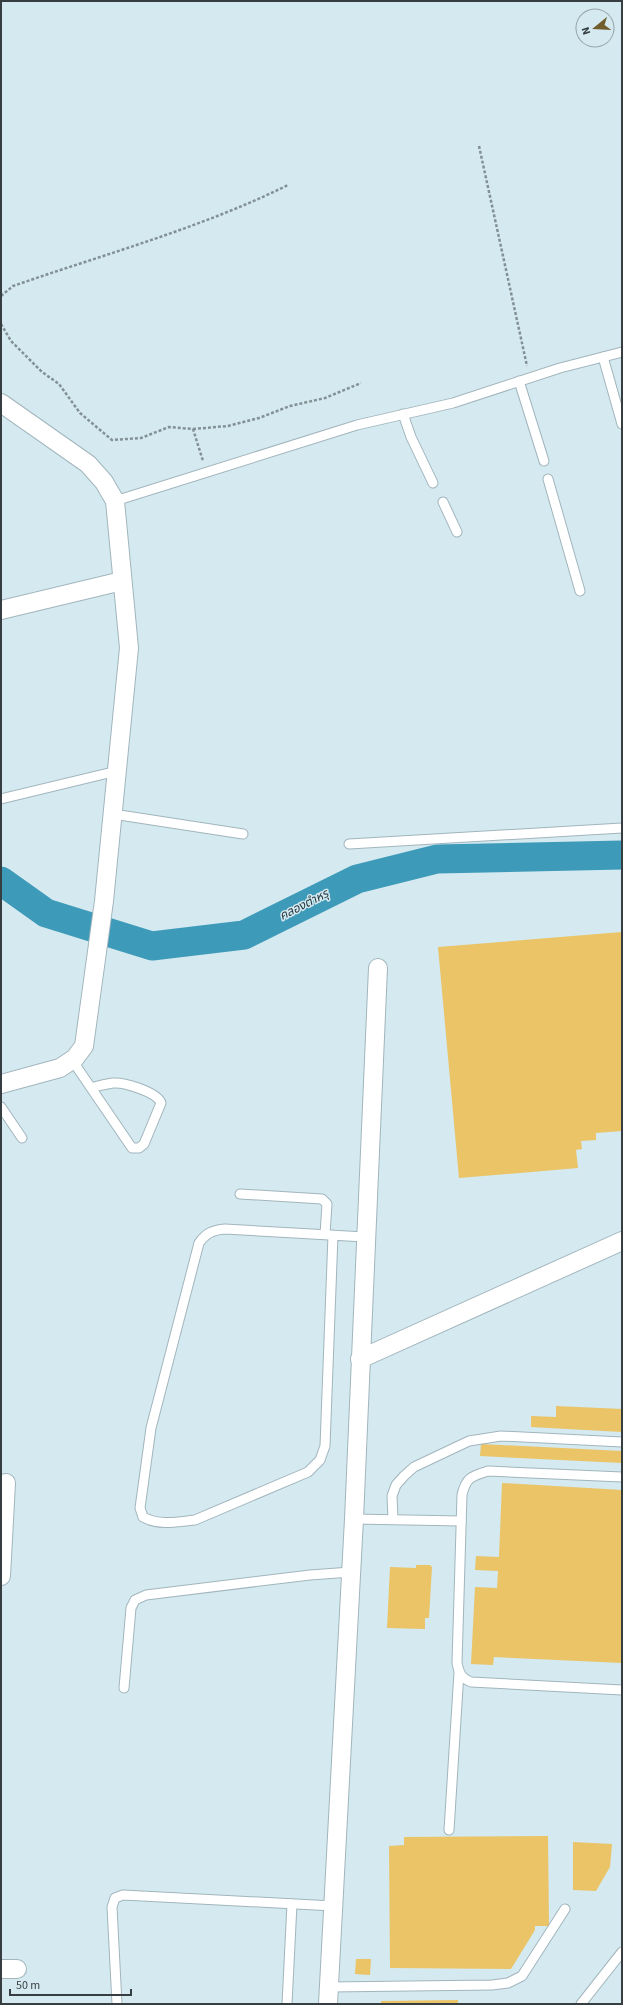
<svg xmlns="http://www.w3.org/2000/svg" width="623" height="2005" viewBox="0 0 623 2005" font-family="'Source Sans 3','Noto Sans Thai',sans-serif">
<style>
.lines{fill:none;stroke-linecap:round;stroke-linejoin:round}
.river{stroke:#3d9ab8;stroke-width:29}
.building{fill:#eac466}
.service-casing{stroke:#a2b5bd;stroke-width:11}
.minor-casing{stroke:#a2b5bd;stroke-width:20}
.path{stroke:#839196;stroke-width:2.5;stroke-dasharray:3 2;stroke-linecap:butt}
.service{stroke:#fff;stroke-width:9}
.minor{stroke:#fff;stroke-width:18}
.labels{text-anchor:middle;dominant-baseline:central;stroke-width:3;stroke-linejoin:round;paint-order:stroke}
.water-label{font-size:12px;font-style:italic;fill:#1b3038;stroke:#d4e9f0}
</style>
<rect width="100%" height="100%" fill="#d4e9f0"/>
<g class="lines">
<!-- river -->
<path class="river" d="M1 881 46 913 152 946 244 935 357 879 437 859 622 855"/>
</g>
<!-- building -->
<g class="building">
<path d="M622 932V1131L596 1133V1140L581 1141 582 1149 576 1150 578 1168 459 1178 438 947Z"/>
<path d="M556 1406 622 1409V1432L531 1427V1416L556 1417Z"/>
<path d="M481 1444 622 1451V1463L480 1456Z"/>
<path d="M502 1483 622 1490V1663L494 1657 493 1665 471 1664 475 1587 497 1588 498 1571 475 1570 476 1556 499 1557Z"/>
<path d="M416 1565H430L432 1567 429 1618H425V1629L387 1628 390 1567 416 1568Z"/>
<path d="M548 1836 549 1926H535V1930L511 1969 390 1968 389 1846 404 1845V1837Z"/>
<path d="M573 1842 612 1844 610 1867 596 1891 573 1890Z"/>
<path d="M356 1959H371L370 1975 355 1974Z"/>
<path d="M458 2000V2004H381V2001Z"/>
</g>
<g class="lines">
<!-- service casing -->
<g class="service-casing">
<g id="service">
<path d="M603 357 622 424"/>
<path d="M519 381 544 461"/>
<path d="M403 414 411 437 433 483"/>
<path d="M548 479 580 591"/>
<path d="M115 501 357 425 453 403 560 368 622 352"/>
<path d="M443 502 457 532"/>
<path d="M1 799 117 771"/>
<path d="M113 814 243 834"/>
<path d="M349 844 622 828"/>
<path d="M72 1060 132 1148H139L144 1144 161 1103C157 1092 124 1082 113 1083 105 1084 98 1086 91 1088"/>
<path d="M1 1107 22 1138"/>
<path d="M240 1194 322 1199 327 1204 325 1234"/>
<path d="M333 1235 325 1446 320 1460 308 1472 195 1520C177 1522 159 1526 143 1517L140 1508 151 1428 199 1243C206 1233 213 1230 225 1229L365 1237"/>
<path d="M622 1477 488 1471C472 1476 466 1477 462 1495L457 1663C459 1673 461 1678 471 1682L622 1690"/>
<path d="M393 1518 392 1496 396 1485 404 1476 414 1467 469 1441 501 1436 622 1442"/>
<path d="M354 1519 461 1521"/>
<path d="M124 1688 131 1608 135 1600 146 1595 310 1575 351 1572"/>
<path d="M449 1830 459 1672"/>
<path d="M329 1987 492 1985 508 1983 522 1976 565 1909"/>
<path d="M117 2004 112 1907 115 1898 123 1895 333 1906"/>
<path d="M287 2004 292 1904"/>
<path d="M581 2004 622 1952"/>
</g>
</g>
<!-- minor casing -->
<g class="minor-casing">
<g id="minor">
<path d="M1 403 88 464 104 482 115 501 129 648 104 901 84 1046 75 1058 60 1068 1 1084"/>
<path d="M1 610 122 581"/>
<path d="M360 1359 622 1241"/>
<path d="M1 1576 6 1483"/>
<path d="M1 1969H17"/>
<path d="M328 2004 354 1519 378 968"/>
</g>
</g>
<!-- path -->
<g class="path">
<path d="M479 146 527 366"/>
<path d="M1 296 13 286C105 254 201 228 288 185"/>
<path d="M1 324 11 341 42 372 59 384 80 413 112 440 141 438 169 427 193 429 203 461"/>
<path d="M193 429 228 426 259 418 290 406 325 398 361 383"/>
</g>
<!-- service -->
<use href="#service" class="service"/>
<!-- minor -->
<use href="#minor" class="minor"/>
</g>
<g class="labels">
<!-- water labels -->
<g class="water-label">
<text transform="translate(304 905) rotate(-27)">คลองตำหรุ</text>
</g>
</g>
<!-- border -->
<rect width="623" height="2005" fill="none" stroke="#363e41" stroke-width="4"/>
<!-- north arrow -->
<g transform="translate(595 28) rotate(252)"><circle r="19" fill="#d4e9f0" stroke="#95a5aa"/>
<path d="M0-3L7 15L0 10L-7 15Z" fill="#715e2c"/>
<text y="-6" font-size="11" font-weight="bold" text-anchor="middle" fill="#363e41">N</text>
</g>
<!-- scale -->
<path d="M10 1989v6h121v-6" fill="none" stroke="#363e41" stroke-width="2"/>
<text x="16" y="1989" font-size="12" fill="#363e41" stroke="#d4e9f0" stroke-width="3" paint-order="stroke">50 m</text>
</svg>
